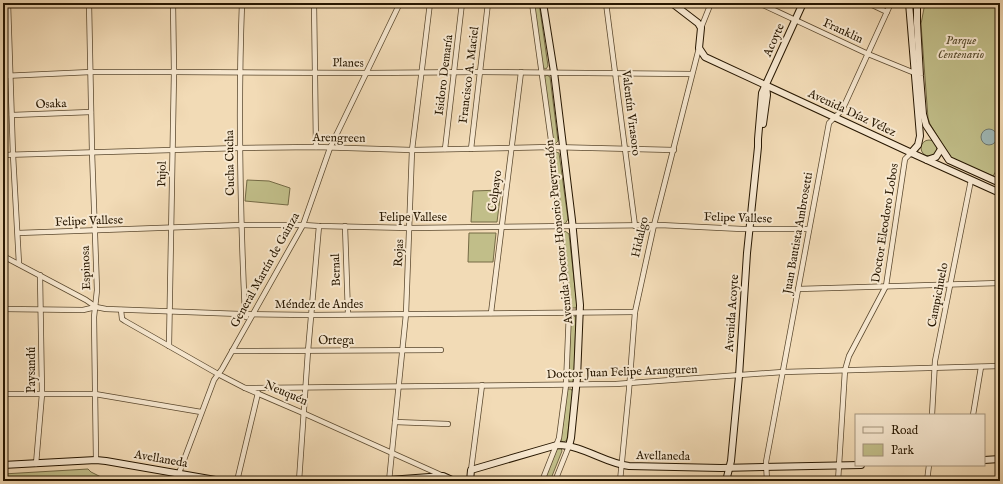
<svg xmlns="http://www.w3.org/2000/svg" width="1003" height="484" viewBox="0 0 1003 484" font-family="'IM FELL English',serif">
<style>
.green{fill:#c1be89;stroke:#746a45}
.water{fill:#9fb9b8;stroke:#6f786f}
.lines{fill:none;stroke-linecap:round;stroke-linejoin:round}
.street-casing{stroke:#5a482e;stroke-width:6}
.secondary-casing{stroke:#271701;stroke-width:8}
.street{stroke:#f7e8d0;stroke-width:4.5}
.secondary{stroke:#f7e8d0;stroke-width:6}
.labels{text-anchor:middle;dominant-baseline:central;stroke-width:4;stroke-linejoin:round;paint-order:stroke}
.street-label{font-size:12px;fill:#271701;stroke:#f7e8d0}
.park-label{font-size:12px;font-style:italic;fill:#55492a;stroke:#f7e8d0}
</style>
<rect width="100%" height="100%" fill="#f2dbb6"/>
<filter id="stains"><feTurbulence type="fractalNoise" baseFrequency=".005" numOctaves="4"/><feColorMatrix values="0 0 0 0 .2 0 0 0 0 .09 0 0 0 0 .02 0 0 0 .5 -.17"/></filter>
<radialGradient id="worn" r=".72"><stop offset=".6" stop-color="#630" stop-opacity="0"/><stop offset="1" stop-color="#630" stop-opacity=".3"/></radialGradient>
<!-- green -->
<g class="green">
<path d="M534 3H539L548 66 546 69 542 67Z"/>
<path d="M925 3H1000V165L993 176 953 159 949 155 930 124 928 118 921 24Z"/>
<path d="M547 75 550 77 558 141 555 144H553L544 77Z"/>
<circle cx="929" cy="148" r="8"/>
<path d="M556 152 559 153 568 219 565 224 561 220 554 153Z"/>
<path d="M247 180 269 181 290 188 288 205 245 201Z"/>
<path d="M501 190 497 222H471L473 191Z"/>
<path d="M565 231 569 234 577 306 576 308H571L563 234Z"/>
<path d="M469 233H496L493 262H468Z"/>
<path d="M572 315 576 317 574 380 572 383 568 381 571 316Z"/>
<path d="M567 389H571L573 392 567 440 564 442 561 441V439Z"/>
<path d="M558 447 561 448 562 451 550 481H543Z"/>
<path d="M88 469 91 472 109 481H3V474Z"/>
</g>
<!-- water -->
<circle class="water" cx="989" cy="137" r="8"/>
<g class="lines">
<!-- street casing -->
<g class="street-casing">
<g id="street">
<path d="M8 3 13 155 19 264"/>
<path d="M89 3 92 152 97 290 94 317 96 460"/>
<path d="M242 3C238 107 240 210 245 314L246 317"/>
<path d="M314 3 316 147"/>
<path d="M532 3 551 140 569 312 566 385 559 438 542 481"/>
<path d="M606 3 635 226"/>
<path d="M759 3 868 54 917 74"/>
<path d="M868 3 887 12"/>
<path d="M701 28 711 3"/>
<path d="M3 76 91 72H174L366 73 480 72 692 74"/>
<path d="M12 115 91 112"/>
<path d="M445 149 462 3"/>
<path d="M471 149 488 3"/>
<path d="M3 155 239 148 316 147 412 150 551 147 674 150"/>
<path d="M345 226 348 314"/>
<path d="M18 233 241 225H303L319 226 410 228 660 225 742 229H809"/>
<path d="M3 256 86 300 96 307"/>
<path d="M798 289 1000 283"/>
<path d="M3 309 83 310 96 307 106 309 240 314 311 315 635 312"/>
<path d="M121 310 122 319 125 321 218 374 245 388 303 413 441 475"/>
<path d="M491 313 521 72"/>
<path d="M169 346 174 72 173 3"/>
<path d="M232 351 441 350"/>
<path d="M245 388 616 384 783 372 1000 366"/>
<path d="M3 394H95L201 412"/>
<path d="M932 415 935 361 971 180"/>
<path d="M973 415 981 367"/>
<path d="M395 422 448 424"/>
<path d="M36 464 42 394 40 275"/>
<path d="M471 470 482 385"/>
<path d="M176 481 214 380 222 369 303 225 330 148 400 3"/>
<path d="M237 481 258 393"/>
<path d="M299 481 308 351 319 226"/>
<path d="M389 481 406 314 412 150 430 3"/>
<path d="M555 481 569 446"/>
<path d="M620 481 629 390 635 312 654 225 699 48"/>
<path d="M767 481 766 462 829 123 841 111 844 106 891 3"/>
<path d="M838 481 845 370 849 356 886 286 905 159 911 153"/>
<path d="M927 481 929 465"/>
</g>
</g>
<!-- secondary casing -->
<g class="secondary-casing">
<g id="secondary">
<path d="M543 3 554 72 572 220 580 305 577 378 571 438 569 446"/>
<path d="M672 3 698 23 701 28 699 48 705 57 916 155 1000 193"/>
<path d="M909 3 920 136 918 145 911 153"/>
<path d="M917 3V23L920 76 923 114 926 125 949 160 1000 183"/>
<path d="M763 124 767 95 766 85"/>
<path d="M927 160 936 157 941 149"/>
<path d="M984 460 1000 459"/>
<path d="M3 465 96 460 106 461 221 481"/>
<path d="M343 481 389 480 443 476 454 481"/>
<path d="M470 481 471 470 557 445C583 445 604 463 629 466L721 468 861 465"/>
<path d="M726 481 731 461 739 376 747 253 758 147V139L762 93 803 3"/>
</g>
</g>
<!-- street -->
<use href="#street" class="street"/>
<!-- secondary -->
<use href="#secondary" class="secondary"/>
</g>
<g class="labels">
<!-- street labels -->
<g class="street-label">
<text transform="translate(843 31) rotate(25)">Franklin</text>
<text transform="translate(774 40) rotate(-66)">Acoyte</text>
<text transform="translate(348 63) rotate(1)">Planes</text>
<text transform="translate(444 75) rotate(-83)">Isidoro Demaría</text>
<text transform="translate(469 75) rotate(-83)">Francisco A. Maciel</text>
<text transform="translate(51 104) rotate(-2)">Osaka</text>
<text transform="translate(631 113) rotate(83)">Valentín Virasoro</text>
<text transform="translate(852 113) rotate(25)">Avenida Díaz Vélez</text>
<text transform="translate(339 138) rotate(1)">Arengreen</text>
<text transform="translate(230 163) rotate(-91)">Cucha Cucha</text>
<text transform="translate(162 174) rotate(-89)">Pujol</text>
<text transform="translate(495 191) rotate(-82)">Colpayo</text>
<text x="413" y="217">Felipe Vallese</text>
<text transform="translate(738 218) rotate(2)">Felipe Vallese</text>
<text transform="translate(89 221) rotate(-2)">Felipe Vallese</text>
<text transform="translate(885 223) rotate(-81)">Doctor Eleodoro Lobos</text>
<text transform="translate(559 232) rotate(-96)">Avenida Doctor Honorio Pueyrredón</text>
<text transform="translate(798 233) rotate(-80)">Juan Bautista Ambrosetti</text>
<text transform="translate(640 237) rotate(-77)">Hidalgo</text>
<text transform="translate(399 253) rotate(-87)">Rojas</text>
<text transform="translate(86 268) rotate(-92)">Espinosa</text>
<text transform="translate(265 270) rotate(-61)">General Martín de Gainza</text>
<text transform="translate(336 270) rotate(-92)">Bernal</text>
<text transform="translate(938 295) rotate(-79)">Campichuelo</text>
<text x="319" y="304">Méndez de Andes</text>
<text transform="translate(732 313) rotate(-86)">Avenida Acoyte</text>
<text x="336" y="340">Ortega</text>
<text transform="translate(31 370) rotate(-90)">Paysandú</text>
<text transform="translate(622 372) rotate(-2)">Doctor Juan Felipe Aranguren</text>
<text transform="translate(286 393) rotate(23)">Neuquén</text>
<text transform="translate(663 456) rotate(1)">Avellaneda</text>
<text transform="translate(161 459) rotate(10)">Avellaneda</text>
</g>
<!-- park labels -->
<g class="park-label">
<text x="961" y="40">Parque<tspan x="961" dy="14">Centenario</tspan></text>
</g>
</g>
<!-- margin -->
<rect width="1003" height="484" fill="none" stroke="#f2dbb6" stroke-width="16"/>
<rect x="4" y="4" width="995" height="476" fill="none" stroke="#271701" stroke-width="2"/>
<rect x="8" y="8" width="987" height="468" fill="none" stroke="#271701"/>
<!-- legend -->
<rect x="855" y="414" width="130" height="52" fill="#f7e8d0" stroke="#a4947d"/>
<rect x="863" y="427" width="20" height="6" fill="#f7e8d0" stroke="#a4947d"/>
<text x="891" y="434" font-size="12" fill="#271701">Road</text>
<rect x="863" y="444" width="20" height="12" fill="#c1be89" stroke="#a4947d"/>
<text x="891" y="454" font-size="12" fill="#271701">Park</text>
<rect width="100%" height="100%" filter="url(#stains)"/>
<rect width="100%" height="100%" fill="url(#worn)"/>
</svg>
